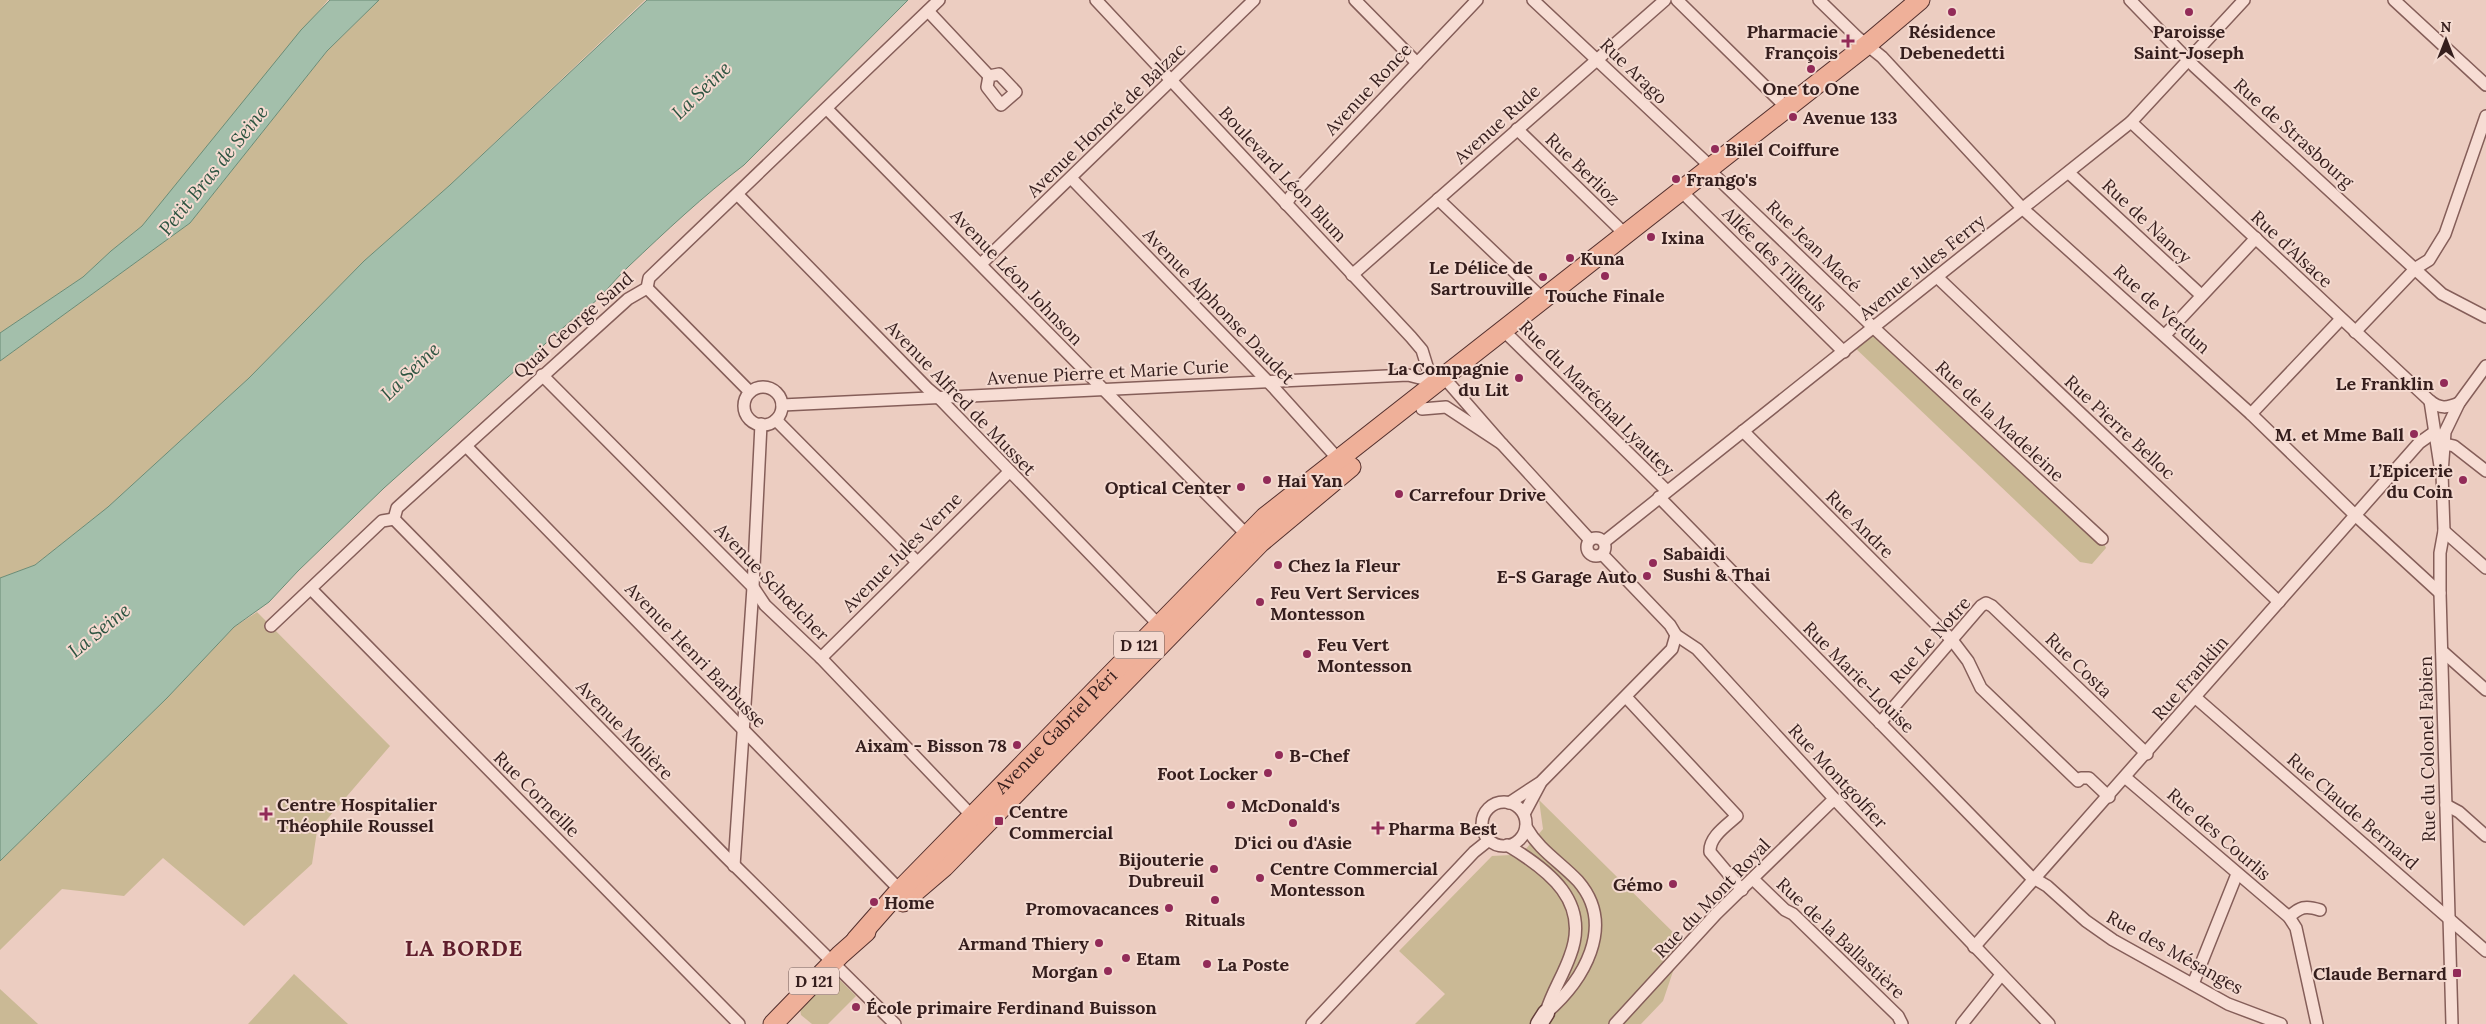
<svg xmlns="http://www.w3.org/2000/svg" width="2486" height="1024" viewBox="0 0 2486 1024" font-family="Lora,serif">
<style>
.green{fill:#cab995}
.water{fill:#a3bfab;stroke:#6b8c76}
.lines{fill:none;stroke-linecap:round;stroke-linejoin:round}
.street-casing{stroke:#855e59;stroke-width:14}
.secondary-casing{stroke:#66403c;stroke-width:19}
.primary-casing{stroke:#522f2d;stroke-width:21}
.street{stroke:#f7ddd4;stroke-width:11}
.secondary{stroke:#f7ddd4;stroke-width:16}
.primary{stroke:#efb099;stroke-width:19}
.poi-dot{fill:#922b58;stroke:#f4dad0;stroke-width:2}
.labels{text-anchor:middle;dominant-baseline:central;stroke-width:4;stroke-linejoin:round;paint-order:stroke}
.shield{fill:#f4dad0;stroke:#6e5653;stroke-width:1}
.shield-label{font-size:16px;font-weight:bold;fill:#351e1d}
.poi-label{font-size:18px;font-weight:bold;fill:#351e1d;stroke:#f4dad0;text-anchor:start}
.street-label{font-size:18px;fill:#351e1d;stroke:#f4dad0}
.water-label{font-size:19px;font-style:italic;fill:#2d5441;stroke:#f4dad0}
.district-label{font-size:22px;font-weight:bold;letter-spacing:1px;fill:#601e2c;stroke:#f4dad0}
</style>
<rect width="100%" height="100%" fill="#eccdc1"/>
<!-- green -->
<g class="green">
<path d="M0 0H328L142 226 111 251 83 277 0 333Z"/>
<path d="M379 0H645L450 185 364 261 249 378 108 507 35 565 0 578V361L190 223 327 51Z"/>
<path d="M1874 328 2102 539 2106 548 2092 564 2080 562 1852 345Z"/>
<path d="M257 612 390 746 317 831 312 864 244 926 163 858 124 896 62 889 0 950V861L167 698 234 627Z"/>
<path d="M1539 800 1683 942 1663 1001 1641 1024H1415L1445 994 1399 951 1492 856 1511 855 1517 859 1543 829Z"/>
<path d="M294 974 348 1024H248Z"/>
<path d="M832 977 838 978 856 996 828 1024H812L801 1015 800 1009Z"/>
<path d="M0 989 38 1024H0Z"/>
</g>
<!-- water -->
<g class="water">
<path d="M330 0H379L327 51 190 223 0 361V333L83 277 111 251 142 226 301 30Z"/>
<path d="M647 0H908L744 165C703 196 666 231 629 266 611 283 596 305 574 318L384 488 298 571 269 602 234 627 167 698 0 861V578L35 565 108 507 249 378 364 261 450 185Z"/>
</g>
<g class="lines">
<!-- street casing -->
<g class="street-casing">
<g id="street">
<path d="M1096 0 1411 337 1422 350 1431 379"/>
<path d="M1355 0 1417 63"/>
<path d="M1533 0 1711 167"/>
<path d="M1677 0 1787 108"/>
<path d="M1819 0 1857 37 1882 57 2022 208 2251 414 2355 515 2440 593"/>
<path d="M2130 0 2194 66 2442 294 2486 317"/>
<path d="M2394 0 2486 85"/>
<path d="M928 11 989 76"/>
<path d="M999 74 1016 92 1001 105 987 87 989 76Z"/>
<path d="M827 109 1246 534"/>
<path d="M2131 122 2430 401C2440 409 2447 408 2459 403"/>
<path d="M1517 129 1625 234"/>
<path d="M1708 169 1874 328 2102 539"/>
<path d="M2069 173 2201 295"/>
<path d="M1071 178 1275 389 1339 460"/>
<path d="M1681 191 1844 352"/>
<path d="M738 195 928 389 940 399 1159 625"/>
<path d="M1438 199 1543 299"/>
<path d="M1286 204 1291 196 1477 0"/>
<path d="M981 264 1254 0"/>
<path d="M1352 275 1665 0"/>
<path d="M1937 277 2279 602"/>
<path d="M647 288 750 392"/>
<path d="M1503 330 1667 491"/>
<path d="M2355 332 2416 268 2429 260 2445 234 2486 116"/>
<path d="M2165 335 2256 238"/>
<path d="M542 375 753 587 765 605 821 658 973 817"/>
<circle cx="763" cy="406" r="19"/>
<path d="M2430 401 2440 466"/>
<path d="M782 405 1408 375 1435 382 1447 381 1502 444 1446 407 1422 409"/>
<path d="M2251 414 2341 319"/>
<path d="M776 420 917 562"/>
<path d="M1743 431 1952 640 1968 661 1981 688 2078 781 2081 778H2089L2109 797"/>
<path d="M1502 444 1590 540"/>
<path d="M2445 444 2454 446 2486 471"/>
<path d="M466 446 900 890"/>
<path d="M1659 497 2030 876 2047 886 2086 921 2113 940 2228 1004 2281 1024"/>
<path d="M394 519 397 508 628 299 647 288 649 278 939 0"/>
<path d="M394 519 725 856 895 1024"/>
<path d="M2444 531 2486 568"/>
<circle cx="1596" cy="547" r="9"/>
<path d="M1604 542 2131 122 2244 0"/>
<path d="M1602 554 1670 625 1676 635 1697 649 1841 806 2049 1024"/>
<path d="M311 589 739 1024"/>
<path d="M271 626 382 521 394 519"/>
<path d="M2442 651 2486 690"/>
<path d="M821 658 1009 472"/>
<path d="M1626 697 1737 816C1726 826 1709 837 1710 852L1742 890"/>
<path d="M2196 698 2486 951"/>
<path d="M1880 723 1981 606 1986 603 1992 606 2147 754"/>
<path d="M2126 778 2289 917 2296 928 2317 1024"/>
<circle cx="1504" cy="824" r="22"/>
<path d="M1509 803 1541 782 1672 649 1676 635"/>
<path d="M2446 805 2459 812 2486 836"/>
<path d="M1524 814 1540 784"/>
<path d="M1526 827C1539 850 1560 862 1578 881 1617 926 1583 981 1546 1013"/>
<path d="M1507 845C1549 870 1591 902 1570 956 1563 976 1552 992 1546 1012"/>
<path d="M734 866 753 587 761 424"/>
<path d="M1754 880 1785 910 1793 914 1898 1016 1902 1024"/>
<path d="M2289 917C2300 907 2305 905 2320 910"/>
<path d="M1974 947 2419 443 2433 433"/>
<path d="M2193 984 2237 874"/>
<path d="M1312 1024 1474 852 1489 840"/>
<path d="M1615 1024 1716 914 1830 803 1836 800"/>
<path d="M1962 1024 2001 975"/>
<path d="M2452 1024 2440 593V553L2444 531 2442 473 2445 432 2459 403 2486 366"/>
</g>
</g>
<!-- secondary casing -->
<g class="secondary-casing">
<path id="secondary" d="M1539 1024 1546 1013"/>
</g>
<!-- primary casing -->
<g class="primary-casing">
<g id="primary">
<path d="M903 902 944 867 1260 543 1351 467"/>
<path id="s1" d="M856 940 900 890 1265 517 1868 44 1920 0"/>
<path d="M773 1024 840 955 866 932"/>
</g>
</g>
<!-- street -->
<use href="#street" class="street"/>
<!-- secondary -->
<use href="#secondary" class="secondary"/>
<!-- primary -->
<use href="#primary" class="primary"/>
</g>
<!-- markers -->
<g class="poi-dot">
<circle cx="1952" cy="12" r="5"/>
<circle cx="2189" cy="12" r="5"/>
<path d="M1845.5 33.5h5v5h5v5h-5v5h-5v-5h-5v-5h5z"/>
<circle cx="1811" cy="69" r="5"/>
<circle cx="1793" cy="117" r="5"/>
<circle cx="1715" cy="149" r="5"/>
<circle cx="1676" cy="179" r="5"/>
<circle cx="1651" cy="237" r="5"/>
<circle cx="1570" cy="258" r="5"/>
<circle cx="1605" cy="276" r="5"/>
<circle cx="1543" cy="277" r="5"/>
<circle cx="1519" cy="378" r="5"/>
<circle cx="2444" cy="383" r="5"/>
<circle cx="2414" cy="434" r="5"/>
<circle cx="1267" cy="480" r="5"/>
<circle cx="2463" cy="480" r="5"/>
<circle cx="1241" cy="487" r="5"/>
<circle cx="1399" cy="494" r="5"/>
<circle cx="1653" cy="563" r="5"/>
<circle cx="1278" cy="565" r="5"/>
<circle cx="1647" cy="576" r="5"/>
<circle cx="1260" cy="602" r="5"/>
<circle cx="1307" cy="654" r="5"/>
<circle cx="1017" cy="745" r="5"/>
<circle cx="1279" cy="755" r="5"/>
<circle cx="1268" cy="773" r="5"/>
<circle cx="1231" cy="805" r="5"/>
<path d="M263.5 806.5h5v5h5v5h-5v5h-5v-5h-5v-5h5z"/>
<rect x="994" y="816" width="10" height="10" rx="2.5"/>
<circle cx="1293" cy="823" r="5"/>
<path d="M1375.5 820.5h5v5h5v5h-5v5h-5v-5h-5v-5h5z"/>
<circle cx="1214" cy="869" r="5"/>
<circle cx="1260" cy="878" r="5"/>
<circle cx="1673" cy="884" r="5"/>
<circle cx="1215" cy="900" r="5"/>
<circle cx="874" cy="902" r="5"/>
<circle cx="1169" cy="908" r="5"/>
<circle cx="1099" cy="943" r="5"/>
<circle cx="1126" cy="958" r="5"/>
<circle cx="1207" cy="964" r="5"/>
<circle cx="1108" cy="971" r="5"/>
<rect x="2452" y="968" width="10" height="10" rx="2.5"/>
<circle cx="856" cy="1007" r="5"/>
</g>
<g class="labels">
<!-- shield labels -->
<g class="shield">
<rect x="1114" y="631.5" width="50" height="27" rx="4"/>
<rect x="789" y="967.5" width="50" height="27" rx="4"/>
</g>
<g class="shield-label">
<text x="1139" y="645">D 121</text>
<text x="814" y="981">D 121</text>
</g>
<!-- poi labels -->
<g class="poi-label">
<text x="1838" y="31" text-anchor="end">Pharmacie<tspan x="1838" dy="21">François</tspan></text>
<text x="1952" y="31" text-anchor="middle">Résidence<tspan x="1952" dy="21">Debenedetti</tspan></text>
<text x="2189" y="31" text-anchor="middle">Paroisse<tspan x="2189" dy="21">Saint-Joseph</tspan></text>
<text x="1811" y="88" text-anchor="middle">One to One</text>
<text x="1803" y="117">Avenue 133</text>
<text x="1725" y="149">Bilel Coiffure</text>
<text x="1686" y="179">Frango's</text>
<text x="1661" y="237">Ixina</text>
<text x="1580" y="258">Kuna</text>
<text x="1533" y="267" text-anchor="end">Le Délice de<tspan x="1533" dy="21">Sartrouville</tspan></text>
<text x="1605" y="295" text-anchor="middle">Touche Finale</text>
<text x="1509" y="368" text-anchor="end">La Compagnie<tspan x="1509" dy="21">du Lit</tspan></text>
<text x="2434" y="383" text-anchor="end">Le Franklin</text>
<text x="2404" y="434" text-anchor="end">M. et Mme Ball</text>
<text x="2453" y="470" text-anchor="end">L’Epicerie<tspan x="2453" dy="21">du Coin</tspan></text>
<text x="1277" y="480">Hai Yan</text>
<text x="1231" y="487" text-anchor="end">Optical Center</text>
<text x="1409" y="494">Carrefour Drive</text>
<text x="1663" y="553">Sabaidi<tspan x="1663" dy="21">Sushi &amp; Thai</tspan></text>
<text x="1288" y="565">Chez la Fleur</text>
<text x="1637" y="576" text-anchor="end">E-S Garage Auto</text>
<text x="1270" y="592">Feu Vert Services<tspan x="1270" dy="21">Montesson</tspan></text>
<text x="1317" y="644">Feu Vert<tspan x="1317" dy="21">Montesson</tspan></text>
<text x="1007" y="745" text-anchor="end">Aixam - Bisson 78</text>
<text x="1289" y="755">B-Chef</text>
<text x="1258" y="773" text-anchor="end">Foot Locker</text>
<text x="277" y="804">Centre Hospitalier<tspan x="277" dy="21">Théophile Roussel</tspan></text>
<text x="1241" y="805">McDonald's</text>
<text x="1009" y="811">Centre<tspan x="1009" dy="21">Commercial</tspan></text>
<text x="1388" y="828">Pharma Best</text>
<text x="1293" y="842" text-anchor="middle">D'ici ou d'Asie</text>
<text x="1204" y="859" text-anchor="end">Bijouterie<tspan x="1204" dy="21">Dubreuil</tspan></text>
<text x="1270" y="868">Centre Commercial<tspan x="1270" dy="21">Montesson</tspan></text>
<text x="1663" y="884" text-anchor="end">Gémo</text>
<text x="884" y="902">Home</text>
<text x="1159" y="908" text-anchor="end">Promovacances</text>
<text x="1215" y="919" text-anchor="middle">Rituals</text>
<text x="1089" y="943" text-anchor="end">Armand Thiery</text>
<text x="1136" y="958">Etam</text>
<text x="1217" y="964">La Poste</text>
<text x="1098" y="971" text-anchor="end">Morgan</text>
<text x="2447" y="973" text-anchor="end">Claude Bernard</text>
<text x="866" y="1007">École primaire Ferdinand Buisson</text>
</g>
<!-- street labels -->
<g class="street-label">
<text transform="translate(1634 71) rotate(44)">Rue Arago</text>
<text transform="translate(1368 89) rotate(-47)">Avenue Ronce</text>
<text transform="translate(1106 120) rotate(-44)">Avenue Honoré de Balzac</text>
<text transform="translate(1497 124) rotate(-42)">Avenue Rude</text>
<text transform="translate(2294 133) rotate(42)">Rue de Strasbourg</text>
<text transform="translate(1583 169) rotate(44)">Rue Berlioz</text>
<text transform="translate(1283 174) rotate(47)">Boulevard Léon Blum</text>
<text transform="translate(2147 221) rotate(43)">Rue de Nancy</text>
<text transform="translate(1814 246) rotate(44)">Rue Jean Macé</text>
<text transform="translate(2292 249) rotate(43)">Rue d'Alsace</text>
<text transform="translate(1775 259) rotate(45)">Allée des Tilleuls</text>
<text transform="translate(1922 267) rotate(-39)">Avenue Jules Ferry</text>
<text transform="translate(1017 277) rotate(46)">Avenue Léon Johnson</text>
<text transform="translate(1219 306) rotate(46)">Avenue Alphonse Daudet</text>
<text transform="translate(2162 309) rotate(42)">Rue de Verdun</text>
<text transform="translate(573 325) rotate(-41)">Quai George Sand</text>
<text transform="translate(1108 372) rotate(-3)">Avenue Pierre et Marie Curie</text>
<text transform="translate(961 398) rotate(46)">Avenue Alfred de Musset</text>
<text transform="translate(1597 398) rotate(45)">Rue du Maréchal Lyautey</text>
<text transform="translate(2000 421) rotate(43)">Rue de la Madeleine</text>
<text transform="translate(2120 427) rotate(43)">Rue Pierre Belloc</text>
<text transform="translate(1860 524) rotate(45)">Rue Andre</text>
<text transform="translate(902 552) rotate(-45)">Avenue Jules Verne</text>
<text transform="translate(772 582) rotate(46)">Avenue Schœlcher</text>
<text transform="translate(1930 640) rotate(-48)">Rue Le Notre</text>
<text transform="translate(696 655) rotate(46)">Avenue Henri Barbusse</text>
<text transform="translate(2079 665) rotate(44)">Rue Costa</text>
<text transform="translate(1859 677) rotate(45)">Rue Marie-Louise</text>
<text transform="translate(2190 678) rotate(-49)">Rue Franklin</text>
<text transform="translate(625 730) rotate(46)">Avenue Molière</text>
<text stroke="none"><textPath href="#s1" startOffset="289">Avenue Gabriel Péri</textPath></text>
<text transform="translate(2427 749) rotate(-91)">Rue du Colonel Fabien</text>
<text transform="translate(1838 776) rotate(47)">Rue Montgolfier</text>
<text transform="translate(537 794) rotate(45)">Rue Corneille</text>
<text transform="translate(2353 811) rotate(41)">Rue Claude Bernard</text>
<text transform="translate(2219 834) rotate(41)">Rue des Courlis</text>
<text transform="translate(1712 898) rotate(-46)">Rue du Mont Royal</text>
<text transform="translate(1841 938) rotate(43)">Rue de la Ballastière</text>
<text transform="translate(2175 952) rotate(29)">Rue des Mésanges</text>
</g>
<!-- water labels -->
<g class="water-label">
<text transform="translate(701 90) rotate(-44)">La Seine</text>
<text transform="translate(213 170) rotate(-51)">Petit Bras de Seine</text>
<text transform="translate(410 371) rotate(-44)">La Seine</text>
<text transform="translate(99 630) rotate(-39)">La Seine</text>
</g>
<!-- district labels -->
<g class="district-label">
<text x="464" y="948">LA BORDE</text>
</g>
</g>
<!-- north arrow -->
<g transform="translate(2446 40)" stroke="#f4dad0" stroke-width="4" paint-order="stroke">
<path d="M0-4L9 19L0 12L-9 19Z" fill="#351e1d"/>
<text y="-8" font-size="14" font-weight="bold" text-anchor="middle" fill="#351e1d">N</text>
</g>
</svg>
